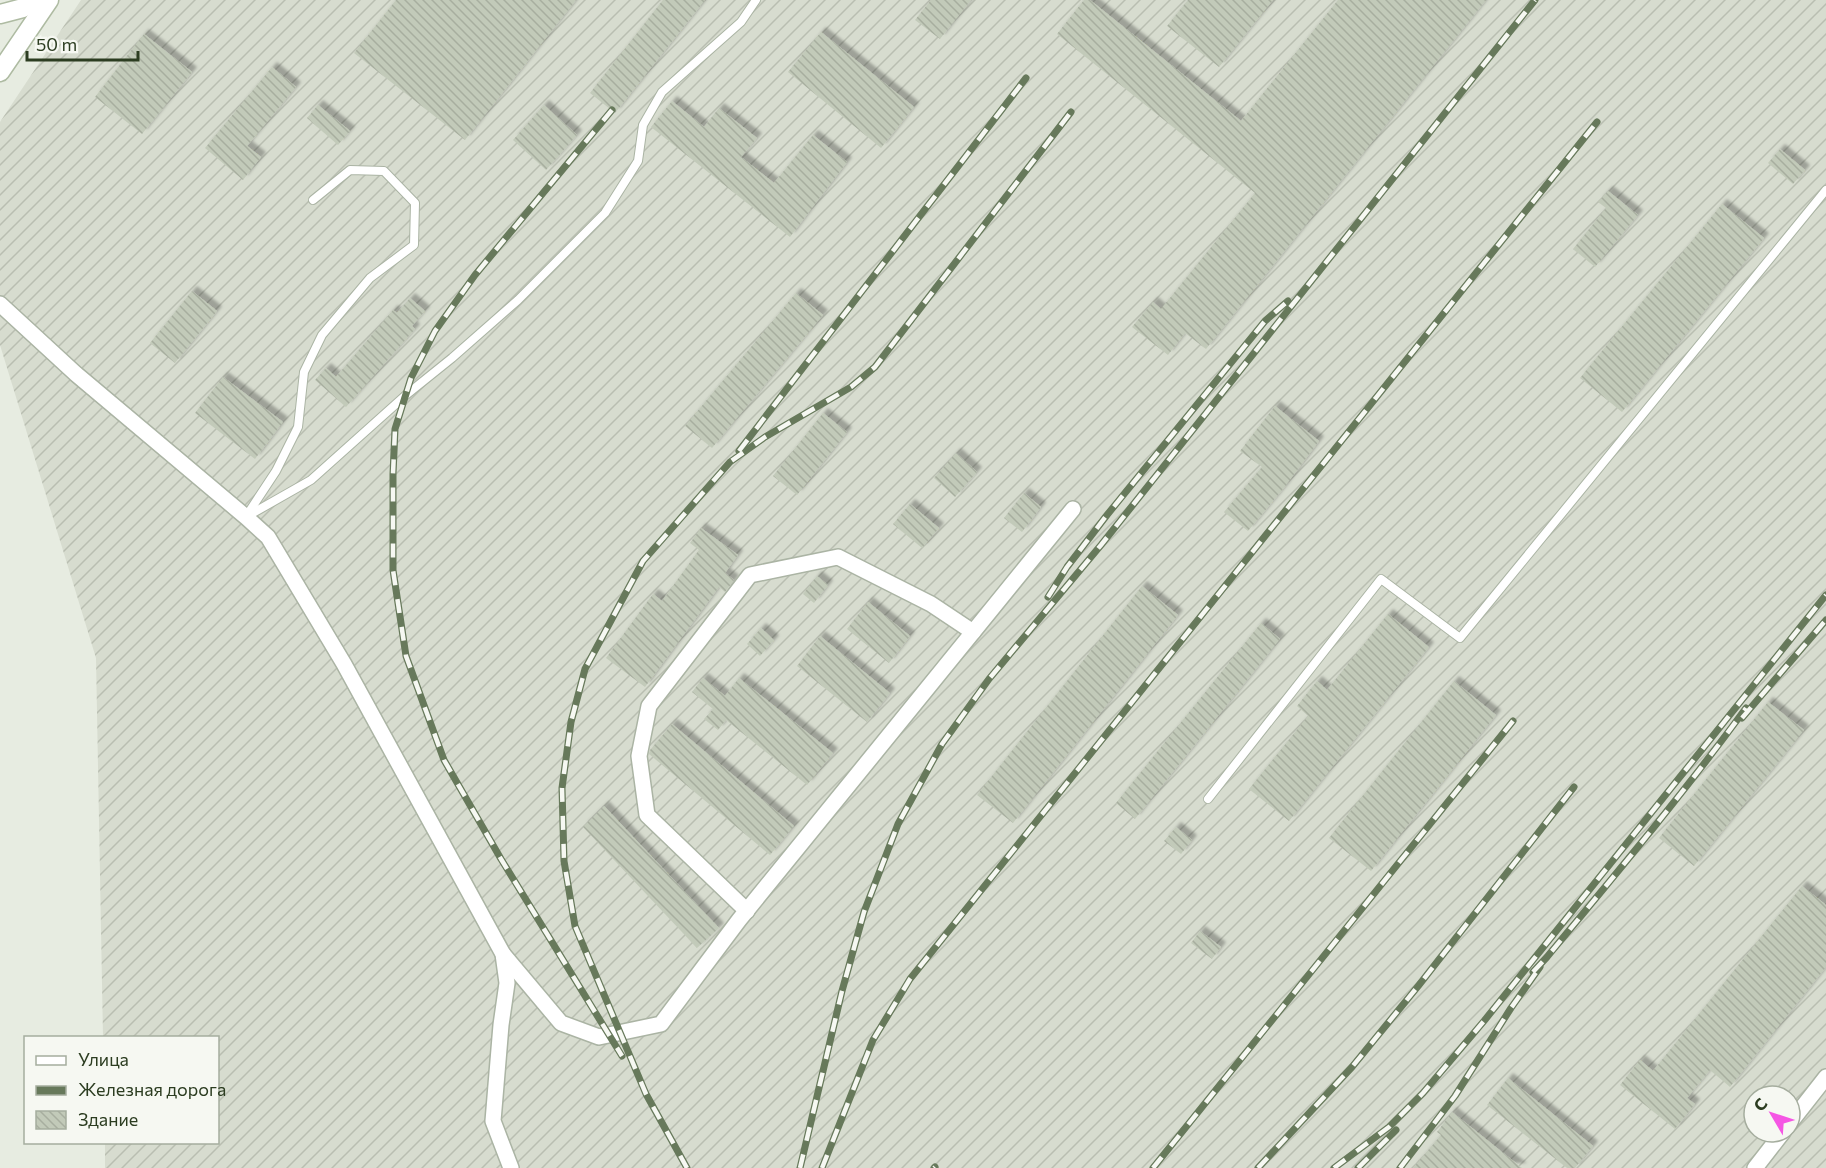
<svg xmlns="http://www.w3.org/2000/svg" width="1826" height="1168" viewBox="0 0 1826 1168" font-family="Commissioner,sans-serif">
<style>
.industrial{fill:url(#industrial-furrows);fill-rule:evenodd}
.building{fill:url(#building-back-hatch);filter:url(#shadow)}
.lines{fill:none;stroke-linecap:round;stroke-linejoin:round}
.lane-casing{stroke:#abb4a4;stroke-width:10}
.street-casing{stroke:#abb4a4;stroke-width:18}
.secondary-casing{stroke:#aebba2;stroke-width:21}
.lane{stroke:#fff;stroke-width:8}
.street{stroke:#fff;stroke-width:15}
.secondary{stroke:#fff;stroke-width:18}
.rail-casing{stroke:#67795b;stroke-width:7}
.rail{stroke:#f6f8f2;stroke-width:4.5;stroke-dasharray:14;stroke-linecap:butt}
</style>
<defs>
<pattern id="industrial-furrows" width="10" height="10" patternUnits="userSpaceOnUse" patternTransform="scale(1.5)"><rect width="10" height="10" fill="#d7dccf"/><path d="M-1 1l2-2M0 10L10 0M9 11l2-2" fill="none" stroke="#b9beb1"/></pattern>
<pattern id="building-back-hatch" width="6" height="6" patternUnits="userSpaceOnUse" patternTransform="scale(1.5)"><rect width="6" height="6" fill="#c2cab9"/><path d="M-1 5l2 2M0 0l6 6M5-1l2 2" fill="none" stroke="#a7ae9f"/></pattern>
<filter id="shadow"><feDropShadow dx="5" dy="-5" stdDeviation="1.5" flood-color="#0004"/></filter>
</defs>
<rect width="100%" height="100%" fill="#e7ece1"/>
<!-- industrial -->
<path class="industrial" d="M81 0H1826V1168H105V1143L218 1142V1038L103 1037 96 658 0 345V122ZM1754 1096H1790V1132H1754Z"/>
<!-- building -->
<g class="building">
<path d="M396 0H576L465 140 354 53Z"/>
<path d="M663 0H705L615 113 590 93Z"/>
<path d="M931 0H971L940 39 915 20Z"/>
<path d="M1084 0H1090L1241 121 1338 0H1486L1206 349 1185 333 1168 355 1132 327 1153 302 1161 309 1255 193 1057 34Z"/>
<path d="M1188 0H1273L1219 67 1167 26Z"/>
<path d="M821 32 914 107 881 148 788 72Z"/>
<path d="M144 34 192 72 142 134 95 97Z"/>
<path d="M272 67 296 87 247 146 261 157 243 180 205 148Z"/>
<path d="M672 101 704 127 719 108 757 138 741 157 774 183 813 135 847 162 790 237 651 127Z"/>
<path d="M318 105 350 131 338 145 307 118Z"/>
<path d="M544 105 577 135 546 170 513 140Z"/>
<path d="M1780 149 1805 170 1793 184 1768 163Z"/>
<path d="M1608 191 1638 215 1595 267 1573 249 1606 208 1598 202Z"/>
<path d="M1722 204 1764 238 1622 412 1580 378Z"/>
<path d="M192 291 217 311 175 363 150 343Z"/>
<path d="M796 293 823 315 712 448 685 426Z"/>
<path d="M410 298 425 311 412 326 415 329 346 407 315 380 326 368 336 377 393 310 397 313Z"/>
<path d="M223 377 283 422 255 459 195 413Z"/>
<path d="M1275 406 1319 441 1283 489 1248 531 1224 512 1262 467 1240 451Z"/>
<path d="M823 413 847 432 797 495 773 476Z"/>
<path d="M956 453 977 472 955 497 934 478Z"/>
<path d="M1024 493 1041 507 1022 532 1004 518Z"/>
<path d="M910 504 939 528 922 548 893 524Z"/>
<path d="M701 528 738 555 725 573 734 580 725 592 719 587 645 687 606 658 653 594 662 601 699 550 690 543Z"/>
<path d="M817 576 828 585 814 603 803 594Z"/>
<path d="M1142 586 1178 615 1013 823 977 795Z"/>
<path d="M868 602 910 636 889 663 847 629Z"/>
<path d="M1388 614 1429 647 1289 821 1249 789 1308 716 1297 706 1317 681 1327 690Z"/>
<path d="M1261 623 1280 639 1135 819 1116 803Z"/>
<path d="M761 628 774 640 760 656 747 644Z"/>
<path d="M820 636 890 693 867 722 797 666Z"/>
<path d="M703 678 725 696 739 678 833 753 807 785 726 720 718 730 704 719 713 709 692 692Z"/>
<path d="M1454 681 1496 715 1371 871 1329 838Z"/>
<path d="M1768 702 1804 730 1694 866 1659 838Z"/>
<path d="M672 724 794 826 770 855 649 754 650 750Z"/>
<path d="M604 806 719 928 697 948 583 827Z"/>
<path d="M1176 827 1192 840 1181 854 1164 841Z"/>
<path d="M1802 886 1826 905V967L1730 1087 1710 1070 1687 1098 1695 1104 1675 1129 1620 1085 1640 1060 1653 1071Z"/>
<path d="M1200 931 1221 947 1212 959 1191 943Z"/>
<path d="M1508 1078 1593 1146 1575 1168H1567L1487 1105Z"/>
<path d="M1452 1112 1522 1168H1413L1441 1135 1437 1132Z"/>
</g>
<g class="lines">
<!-- lane casing -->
<g class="lane-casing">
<g id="lane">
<path d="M247 515 276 471 298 427 304 372 322 335 370 278 414 245 415 203 384 171 350 170 313 200"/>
<path d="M246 517 311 480 406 395 452 358 518 300 605 213 638 161 643 125 662 92 741 22 756 0"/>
<path d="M1208 799 1381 579 1460 638 1826 190"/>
</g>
</g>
<!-- street casing -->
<g class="street-casing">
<g id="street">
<path d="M0 304 76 374 246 517 268 537 344 664 503 954 507 983 501 1025 493 1121 511 1168"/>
<path d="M747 911 647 815 639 756 649 706 750 575 838 557 931 604 973 632"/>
<path d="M503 954 561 1023 599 1037 661 1024 739 920 1073 509"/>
<path d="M1790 1123 1826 1077"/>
<path d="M1755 1168 1783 1132"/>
</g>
</g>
<!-- secondary casing -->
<g class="secondary-casing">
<g id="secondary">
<path d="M0 14 23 8 34 0"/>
<path d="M0 72 49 0"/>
</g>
</g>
<!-- lane -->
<use href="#lane" class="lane"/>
<!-- street -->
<use href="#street" class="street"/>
<!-- secondary -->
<use href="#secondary" class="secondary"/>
<!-- rail casing -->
<g class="rail-casing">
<g id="rail">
<path d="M612 110 475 275 435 331 411 378 395 429 393 474V570L406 656 444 760 501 859 622 1056"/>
<path d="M739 451 1026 78"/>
<path d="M1048 597 1067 567 1107 515 1265 321 1288 301"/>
<path d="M1742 718 1826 620"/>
<path d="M1533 972 1547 957C1615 875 1683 794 1746 708"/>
<path d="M687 1168 646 1094 575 926 564 861 562 788 571 722 585 669 643 561 730 462 765 437 851 387 875 367 1071 112"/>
<path d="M800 1168 842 991 864 912 898 824 942 744 989 679 1101 545 1535 0"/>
<path d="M822 1168 873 1040 910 979 1597 122"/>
<path d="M934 1168 935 1167"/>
<path d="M1153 1168 1513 721"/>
<path d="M1258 1168 1352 1067 1419 985 1574 787"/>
<path d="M1334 1168 1389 1127 1423 1093 1484 1021 1826 595"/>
<path d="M1358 1168 1396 1130"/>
<path d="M1400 1168 1455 1096 1511 1008 1540 967"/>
</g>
</g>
<!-- rail -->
<use href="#rail" class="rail"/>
</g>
<!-- legend -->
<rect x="24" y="1036" width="195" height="108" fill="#f6f8f2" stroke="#a5ad9e" stroke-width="1.5"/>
<rect x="36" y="1056" width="30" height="9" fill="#ffffff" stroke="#a5ad9e" stroke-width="1.5"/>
<text x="78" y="1066" font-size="18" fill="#2c3d21">Улица</text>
<rect x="36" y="1086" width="30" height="9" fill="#67795b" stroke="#a5ad9e" stroke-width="1.5"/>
<text x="78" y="1096" font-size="18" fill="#2c3d21">Железная дорога</text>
<rect x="36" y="1111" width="30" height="18" fill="url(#building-back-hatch)" stroke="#a5ad9e" stroke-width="1.5"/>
<text x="78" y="1126" font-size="18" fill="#2c3d21">Здание</text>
<!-- north arrow -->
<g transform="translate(1772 1114) rotate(309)"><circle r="28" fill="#f6f8f2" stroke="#a5ad9e" stroke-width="1.5"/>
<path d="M0-4.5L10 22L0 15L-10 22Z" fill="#f556e4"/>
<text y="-9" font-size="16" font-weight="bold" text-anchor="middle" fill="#2c3d21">С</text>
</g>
<!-- scale -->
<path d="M27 51v9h111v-9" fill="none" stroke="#2c3d21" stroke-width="3"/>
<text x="36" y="51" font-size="18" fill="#2c3d21" stroke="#f6f8f2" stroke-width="4.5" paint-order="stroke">50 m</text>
</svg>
